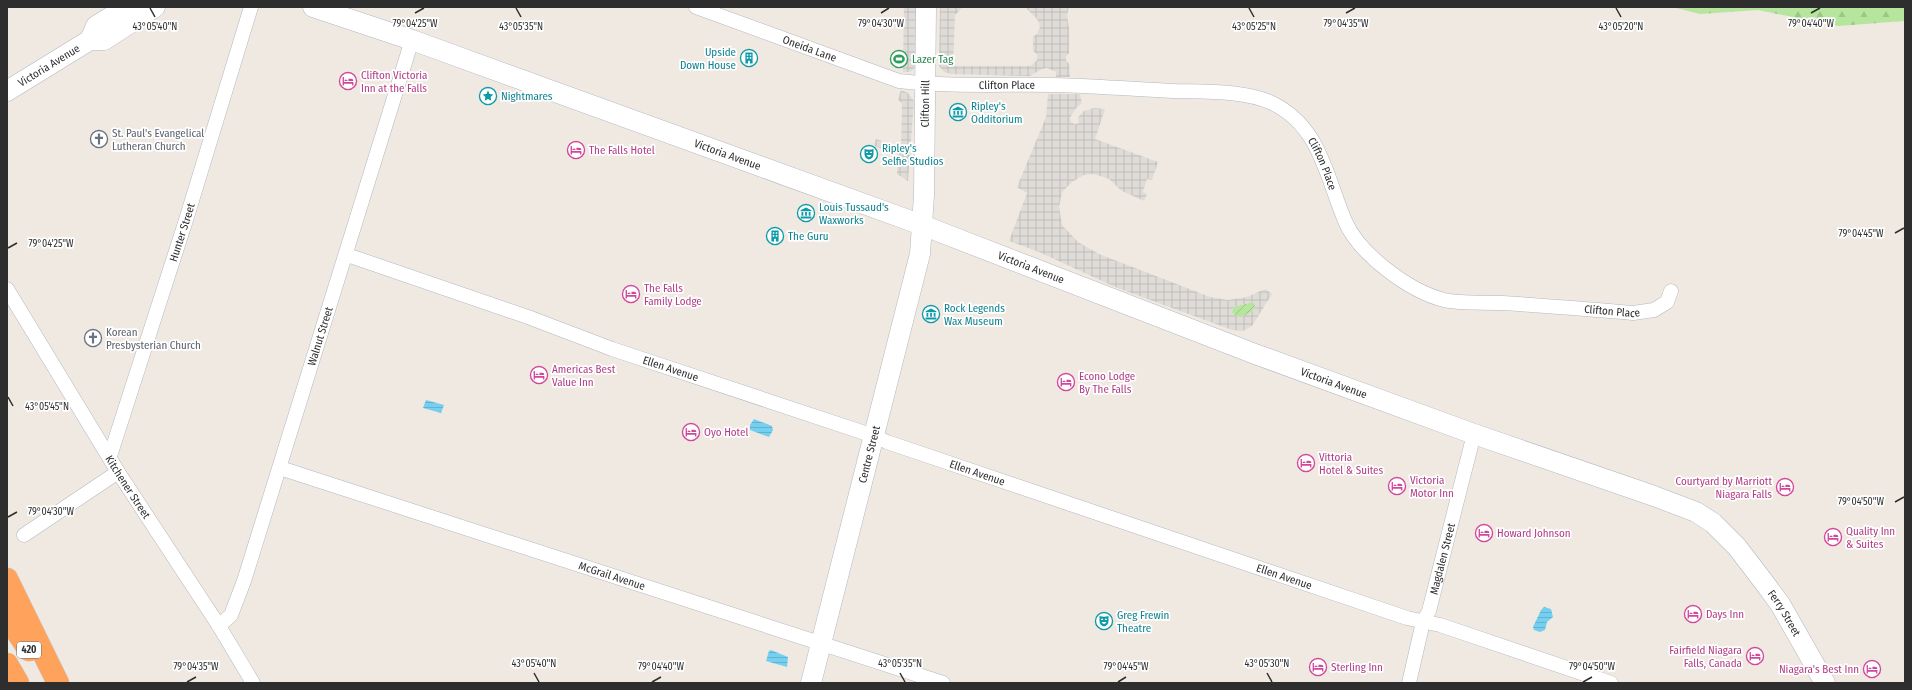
<svg xmlns="http://www.w3.org/2000/svg" width="1912" height="690" viewBox="0 0 1912 690" font-family="'Fira Sans Condensed',sans-serif">
<style>
.forest{fill:url(#forest-firs)}
.garden{fill:url(#garden-furrows)}
.plaza{fill:url(#plaza-grid);fill-rule:evenodd}
.water{fill:url(#water-rules)}
.lines{fill:none;stroke-linecap:round;stroke-linejoin:round}
.street-casing{stroke:#b4b7c1;stroke-width:15}
.secondary-casing{stroke:#b4b7c1;stroke-width:21}
.highway-casing{stroke:#c9c9c9;stroke-width:23}
.street{stroke:#fff;stroke-width:14}
.secondary{stroke:#fff;stroke-width:20}
.highway{stroke:#ffa35c;stroke-width:22}
.ticks{fill:none;stroke:#2e2e2e;stroke-width:1.5}
.labels{text-anchor:middle;dominant-baseline:central;stroke-width:3.5;stroke-linejoin:round;paint-order:stroke}
.shield{fill:#fff;stroke:#6d6d6d;stroke-width:1}
.shield-label{font-size:10px;font-weight:bold;fill:#2e2e2e}
.street-label{font-size:11px;fill:#2e2e2e;stroke:#fff}
.culture-label{font-size:11px;fill:#0d838f;stroke:#fff;text-anchor:start}
.leisure-label{font-size:11px;fill:#27864d;stroke:#fff;text-anchor:start}
.hotel-label{font-size:11px;fill:#b23c85;stroke:#fff;text-anchor:start}
.worship-label{font-size:11px;fill:#5b616d;stroke:#fff;text-anchor:start}
.ticks-label{font-size:10px;text-anchor:middle;fill:#2e2e2e;stroke:#fff;stroke-width:3.5;stroke-linejoin:round;paint-order:stroke}
</style>
<defs>
<pattern id="forest-firs" width="22" height="20" patternUnits="userSpaceOnUse"><rect width="22" height="20" fill="#b6e59e"/><path d="M5 1l3.5 6h-7zM16 11l3.5 6h-7z" fill="#9dc588"/></pattern>
<pattern id="garden-furrows" width="10" height="10" patternUnits="userSpaceOnUse"><rect width="10" height="10" fill="#b6e59e"/><path d="M-1 1l2-2M0 10L10 0M9 11l2-2" fill="none" stroke="#9dc588"/></pattern>
<pattern id="plaza-grid" width="8" height="8" patternUnits="userSpaceOnUse"><rect width="8" height="8" fill="#dfdcd8"/><path d="M0 4h8M4 0v8" fill="none" stroke="#c0bdba"/></pattern>
<pattern id="water-rules" width="6" height="5" patternUnits="userSpaceOnUse"><rect width="6" height="5" fill="#75cff0"/><path d="M0 2.5h6" fill="none" stroke="#66b2ce"/></pattern>
</defs>
<rect width="100%" height="100%" fill="#efe9e1"/>
<!-- forest -->
<path class="forest" d="M1672 7H1905V21L1838 26 1758 10 1700 14Z"/>
<!-- garden -->
<path class="garden" d="M1252 302 1255 303V307L1249 314 1238 317 1232 313 1233 307Z"/>
<!-- plaza -->
<g class="plaza">
<path d="M904 7H916L915 67 912 71 908 72H903V68Z"/>
<path d="M940 7H1069L1067 15 1069 29V53L1066 56V60L1069 64 1070 77H1056V72L1047 68 1042 69 1030 76 951 74 944 72 939 66ZM963 7 1026 8 1037 19 1040 27 1037 34 1033 37V51L1037 54V60L1032 65 1028 66H953L955 15Z"/>
<path d="M901 90 908 93 914 101 908 181 897 174 898 154 874 146 876 139 882 141 881 145 901 152 902 104 898 99Z"/>
<path d="M1048 94H1080L1082 103 1076 108 1070 118 1071 122 1075 124 1079 123 1078 117 1084 111 1094 108 1105 109 1095 139 1158 162 1152 180 1147 179 1143 192 1147 194 1144 201 1122 191 1109 179 1094 174 1084 175 1072 182 1062 192 1059 207 1062 225 1078 242 1099 254 1210 297 1228 300 1247 297 1265 289 1272 294 1252 326 1243 331 1232 330 1115 287 1039 252 1009 241 1027 193 1017 187 1046 117ZM1254 302 1255 307 1249 314 1238 317 1232 313 1233 307Z"/>
</g>
<!-- water -->
<g class="water">
<path d="M426 400 444 405 441 413 423 408Z"/>
<path d="M754 419 772 426 773 430 769 437 750 430V425Z"/>
<path d="M1544 607 1551 609 1553 617 1547 622 1545 630 1540 632 1534 630 1533 627 1541 610Z"/>
<path d="M771 650 788 657 787 667 766 661 769 651Z"/>
</g>
<g class="lines">
<!-- street casing -->
<g class="street-casing">
<g id="street">
<path id="s1" d="M696 7 899 81C950 87 1003 84 1054 85 1094 86 1133 89 1172 91 1202 92 1244 90 1272 103 1320 126 1326 176 1345 221 1359 254 1409 291 1444 300 1461 304 1485 302 1503 303 1546 306 1590 309 1633 313L1654 310 1667 302 1671 291"/>
<path id="s2" d="M347 255 528 317 612 349 874 436 887 442 1407 618 1440 625 1611 683"/>
<path id="s3" d="M7 289 118 472 219 626 253 683"/>
<path id="s4" d="M110 456 186 220 251 7"/>
<path id="s5" d="M280 468 943 683"/>
<path d="M24 535 118 472"/>
<path id="s6" d="M219 626 231 615 244 581 412 40"/>
<path id="s7" d="M1409 683 1423 622 1429 611 1474 434"/>
</g>
</g>
<!-- secondary casing -->
<g class="secondary-casing">
<g id="secondary">
<path id="s8" d="M313 7 412 40 922 225 1255 354 1474 434 1654 496 1696 512 1713 523 1737 547 1763 581 1780 604 1825 683"/>
<path d="M90 40 96 26 127 7"/>
<path id="s9" d="M7 91 90 40H104L155 7"/>
<path id="s10" d="M811 683 920 254 924 195 926 7"/>
</g>
</g>
<!-- highway casing -->
<g class="highway-casing">
<g id="highway">
<path d="M7 579 58 683"/>
<path d="M7 617 29 650"/>
<path d="M7 664 18 683"/>
</g>
</g>
<!-- street -->
<use href="#street" class="street"/>
<!-- secondary -->
<use href="#secondary" class="secondary"/>
<!-- highway -->
<use href="#highway" class="highway"/>
</g>
<!-- ticks -->
<path class="ticks" d="M150 8 155 17M516 8 521 17M1249 8 1254 17M1616 8 1621 17M415 13 424 8M881 13 889 8M1346 13 1355 8M1811 13 1820 8M1895 233 1904 228M8 248 17 243M8 397 13 406M1895 502 1904 497M8 517 17 512M534 673 539 682M900 673 905 682M1267 673 1272 682M187 682 196 677M652 682 661 677M1118 682 1126 677M1583 682 1592 677"/>
<!-- icons -->
<defs>
<g id="building-ring" transform="scale(0.9)"><circle r="9.5" fill="#fff" stroke="#0f9aa8" stroke-width="1.5"/><path d="M-4-6H4V6H1V3H-1V6H-4ZM-2.5-4.3h1.7v1.8h-1.7ZM.8-4.3h1.7v1.8H.8ZM-2.5-1h1.7V.8h-1.7ZM.8-1h1.7V.8H.8Z" fill="#0f9aa8"/></g>
<g id="stadium-ring" transform="scale(0.9)"><circle r="9.5" fill="#fff" stroke="#2e9e5b" stroke-width="1.5"/><path d="M0-5a6.5 5 0 1 0 0 10a6.5 5 0 1 0 0-10ZM-3.5-1.8h7v3.6h-7Z" fill="#2e9e5b"/></g>
<g id="hotel-ring" transform="scale(0.9)"><circle r="9.5" fill="#fff" stroke="#d1479c" stroke-width="1.5"/><path d="M-6-4.5h1.5V1H6V5H4.5V3h-9V5H-6ZM-4 0a1.8 1.8 0 1 1 3.6 0ZM.5 0V-2.5h3Q6-2.5 6 0Z" fill="#d1479c"/></g>
<g id="sight-ring" transform="scale(0.9)"><circle r="9.5" fill="#fff" stroke="#0f9aa8" stroke-width="1.5"/><path d="M0-6L1.8-2.2L6-1.7L2.9 1.2L3.7 5.4L0 3.3L-3.7 5.4L-2.9 1.2L-6-1.7L-1.8-2.2Z" fill="#0f9aa8"/></g>
<g id="museum-ring" transform="scale(0.9)"><circle r="9.5" fill="#fff" stroke="#0f9aa8" stroke-width="1.5"/><path d="M0-6L6-3V-2H-6V-3ZM-5-1h2V3h-2ZM-1-1h2V3h-2ZM3-1h2V3H3ZM-6 4H6V6H-6Z" fill="#0f9aa8"/></g>
<g id="church-ring" transform="scale(0.9)"><circle r="9.5" fill="#fff" stroke="#6b7280" stroke-width="1.5"/><path d="M-1.2-6h2.4v3.5h3.3v2.4h-3.3V6h-2.4V-.1h-3.3v-2.4h3.3Z" fill="#6b7280"/></g>
<g id="theatre-ring" transform="scale(0.9)"><circle r="9.5" fill="#fff" stroke="#0f9aa8" stroke-width="1.5"/><path d="M-5-5.5Q0-4 5-5.5V0Q5 5 0 6Q-5 5-5 0ZM-3.3-2.5H-1v1.5H-3.3ZM1-2.5H3.3v1.5H1ZM-2.8 1Q0 5.5 2.8 1Z" fill="#0f9aa8"/></g>
</defs>
<g fill-rule="evenodd">
<use href="#building-ring" x="749" y="58"/>
<use href="#stadium-ring" x="899" y="59"/>
<use href="#hotel-ring" x="348" y="81"/>
<use href="#sight-ring" x="488" y="96"/>
<use href="#museum-ring" x="958" y="112"/>
<use href="#church-ring" x="99" y="139"/>
<use href="#hotel-ring" x="576" y="150"/>
<use href="#theatre-ring" x="869" y="154"/>
<use href="#museum-ring" x="806" y="213"/>
<use href="#building-ring" x="775" y="236"/>
<use href="#hotel-ring" x="631" y="294"/>
<use href="#museum-ring" x="931" y="314"/>
<use href="#church-ring" x="93" y="338"/>
<use href="#hotel-ring" x="539" y="375"/>
<use href="#hotel-ring" x="1066" y="382"/>
<use href="#hotel-ring" x="691" y="432"/>
<use href="#hotel-ring" x="1306" y="463"/>
<use href="#hotel-ring" x="1397" y="486"/>
<use href="#hotel-ring" x="1785" y="487"/>
<use href="#hotel-ring" x="1484" y="533"/>
<use href="#hotel-ring" x="1833" y="537"/>
<use href="#hotel-ring" x="1693" y="614"/>
<use href="#theatre-ring" x="1104" y="621"/>
<use href="#hotel-ring" x="1755" y="656"/>
<use href="#hotel-ring" x="1318" y="667"/>
<use href="#hotel-ring" x="1872" y="669"/>
</g>
<g class="labels">
<!-- shield labels -->
<rect class="shield" x="17" y="642" width="24" height="16" rx="3"/>
<g class="shield-label">
<text x="29" y="650">420</text>
</g>
<!-- street labels -->
<g class="street-label">
<text stroke="none"><textPath href="#s1" startOffset="121">Oneida Lane</textPath></text>
<text stroke="none"><textPath href="#s9" startOffset="49">Victoria Avenue</textPath></text>
<text stroke="none"><textPath href="#s1" startOffset="324">Clifton Place</textPath></text>
<text stroke="none"><textPath href="#s10" startOffset="593">Clifton Hill</textPath></text>
<text stroke="none"><textPath href="#s8" startOffset="440">Victoria Avenue</textPath></text>
<text stroke="none"><textPath href="#s1" startOffset="672">Clifton Place</textPath></text>
<text stroke="none"><textPath href="#s4" startOffset="235">Hunter Street</textPath></text>
<text stroke="none"><textPath href="#s8" startOffset="764">Victoria Avenue</textPath></text>
<text stroke="none"><textPath href="#s1" startOffset="1032">Clifton Place</textPath></text>
<text stroke="none"><textPath href="#s6" startOffset="309">Walnut Street</textPath></text>
<text stroke="none"><textPath href="#s2" startOffset="343">Ellen Avenue</textPath></text>
<text stroke="none"><textPath href="#s8" startOffset="1088">Victoria Avenue</textPath></text>
<text stroke="none"><textPath href="#s10" startOffset="236">Centre Street</textPath></text>
<text stroke="none"><textPath href="#s2" startOffset="667">Ellen Avenue</textPath></text>
<text stroke="none"><textPath href="#s3" startOffset="232">Kitchener Street</textPath></text>
<text stroke="none"><textPath href="#s7" startOffset="129">Magdalen Street</textPath></text>
<text stroke="none"><textPath href="#s5" startOffset="349">McGrail Avenue</textPath></text>
<text stroke="none"><textPath href="#s2" startOffset="991">Ellen Avenue</textPath></text>
<text stroke="none"><textPath href="#s8" startOffset="1608">Ferry Street</textPath></text>
</g>
<!-- culture labels -->
<g class="culture-label">
<text x="736" y="52" text-anchor="end">Upside<tspan x="736" dy="13">Down House</tspan></text>
<text x="501" y="96">Nightmares</text>
<text x="971" y="106">Ripley's<tspan x="971" dy="13">Odditorium</tspan></text>
<text x="882" y="148">Ripley's<tspan x="882" dy="13">Selfie Studios</tspan></text>
<text x="819" y="207">Louis Tussaud's<tspan x="819" dy="13">Waxworks</tspan></text>
<text x="788" y="236">The Guru</text>
<text x="944" y="308">Rock Legends<tspan x="944" dy="13">Wax Museum</tspan></text>
<text x="1117" y="615">Greg Frewin<tspan x="1117" dy="13">Theatre</tspan></text>
</g>
<!-- leisure labels -->
<g class="leisure-label">
<text x="912" y="59">Lazer Tag</text>
</g>
<!-- hotel labels -->
<g class="hotel-label">
<text x="361" y="75">Clifton Victoria<tspan x="361" dy="13">Inn at the Falls</tspan></text>
<text x="589" y="150">The Falls Hotel</text>
<text x="644" y="288">The Falls<tspan x="644" dy="13">Family Lodge</tspan></text>
<text x="552" y="369">Americas Best<tspan x="552" dy="13">Value Inn</tspan></text>
<text x="1079" y="376">Econo Lodge<tspan x="1079" dy="13">By The Falls</tspan></text>
<text x="704" y="432">Oyo Hotel</text>
<text x="1319" y="457">Vittoria<tspan x="1319" dy="13">Hotel &amp; Suites</tspan></text>
<text x="1410" y="480">Victoria<tspan x="1410" dy="13">Motor Inn</tspan></text>
<text x="1772" y="481" text-anchor="end">Courtyard by Marriott<tspan x="1772" dy="13">Niagara Falls</tspan></text>
<text x="1846" y="531">Quality Inn<tspan x="1846" dy="13">&amp; Suites</tspan></text>
<text x="1497" y="533">Howard Johnson</text>
<text x="1706" y="614">Days Inn</text>
<text x="1742" y="650" text-anchor="end">Fairfield Niagara<tspan x="1742" dy="13">Falls, Canada</tspan></text>
<text x="1331" y="667">Sterling Inn</text>
<text x="1859" y="669" text-anchor="end">Niagara's Best Inn</text>
</g>
<!-- worship labels -->
<g class="worship-label">
<text x="112" y="133">St. Paul's Evangelical<tspan x="112" dy="13">Lutheran Church</tspan></text>
<text x="106" y="332">Korean<tspan x="106" dy="13">Presbysterian Church</tspan></text>
</g>
</g>
<g class="ticks-label">
<text x="415" y="27">79°04'25"W</text>
<text x="1346" y="27">79°04'35"W</text>
<text x="1811" y="27">79°04'40"W</text>
<text x="881" y="27">79°04'30"W</text>
<text x="155" y="30">43°05'40"N</text>
<text x="521" y="30">43°05'35"N</text>
<text x="1254" y="30">43°05'25"N</text>
<text x="1621" y="30">43°05'20"N</text>
<text x="1861" y="237">79°04'45"W</text>
<text x="51" y="247">79°04'25"W</text>
<text x="47" y="410">43°05'45"N</text>
<text x="1861" y="505">79°04'50"W</text>
<text x="51" y="515">79°04'30"W</text>
<text x="534" y="667">43°05'40"N</text>
<text x="900" y="667">43°05'35"N</text>
<text x="1267" y="667">43°05'30"N</text>
<text x="196" y="670">79°04'35"W</text>
<text x="661" y="670">79°04'40"W</text>
<text x="1126" y="670">79°04'45"W</text>
<text x="1592" y="670">79°04'50"W</text>
</g>
<!-- border -->
<rect width="1912" height="690" fill="none" stroke="#2e2e2e" stroke-width="16"/>
</svg>
